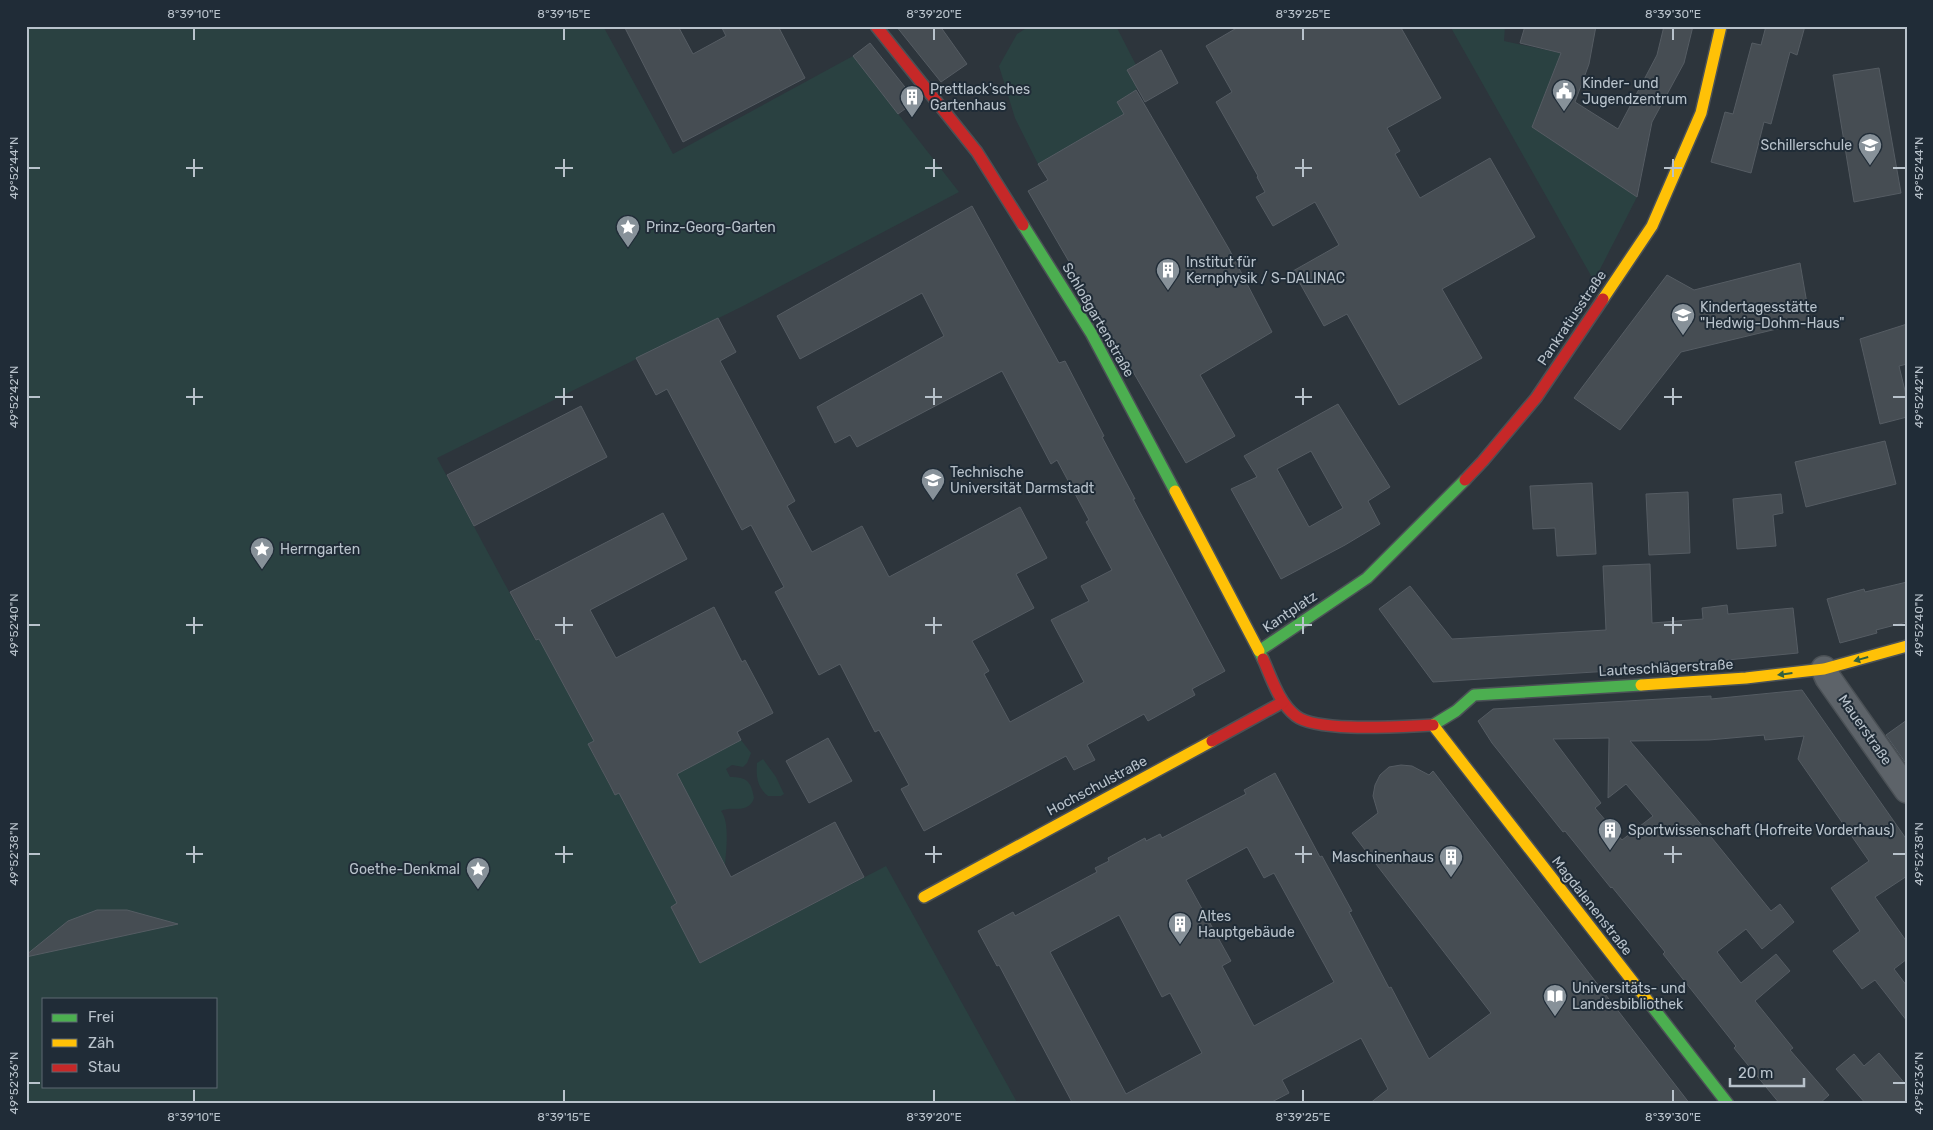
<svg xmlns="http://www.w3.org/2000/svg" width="1933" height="1130" viewBox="0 0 1933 1130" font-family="Rubik,sans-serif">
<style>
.green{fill:#2a4141;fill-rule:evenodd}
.building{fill:#464d53;stroke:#555c63;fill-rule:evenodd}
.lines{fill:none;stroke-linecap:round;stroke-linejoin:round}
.street-casing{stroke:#4b5156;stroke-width:28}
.fast-casing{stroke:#4b5156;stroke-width:14}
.slow-casing{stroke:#4b5156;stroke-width:14}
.jam-casing{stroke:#4b5156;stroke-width:14}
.street{stroke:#5d6369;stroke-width:25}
.fast{stroke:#4caf50;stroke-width:11}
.slow{stroke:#ffc107;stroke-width:11}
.jam{stroke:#c62828;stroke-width:11}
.oneway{fill:#326041}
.ticks{fill:none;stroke:#b8c2cb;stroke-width:2}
.labels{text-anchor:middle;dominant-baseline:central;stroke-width:4;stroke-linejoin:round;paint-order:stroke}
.poi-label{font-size:14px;fill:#b8c2cb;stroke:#202c37;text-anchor:start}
.street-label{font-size:14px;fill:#b8c2cb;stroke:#202c37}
.neatline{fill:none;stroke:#b8c2cb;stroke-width:2}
.ticks-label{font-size:12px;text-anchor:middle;fill:#b8c2cb}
</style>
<rect width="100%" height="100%" fill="#2d353c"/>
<!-- green -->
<g class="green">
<path d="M26 26H603L673 154 853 56 959 192 745 305 437 458 535 640 539 639 594 741 588 744 615 795 619 793 677 903 671 907 700 963 886 866 1018 1104H26ZM44 999H216V1086H44Z"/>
<path d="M1030 26H1116L1136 65 1127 70 1137 87 1136 90 1117 102 1124 114 1038 164 1015 118 999 66 1017 34Z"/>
<path d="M1450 26H1505L1504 41 1561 53 1532 127 1637 197 1594 281Z"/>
<path d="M741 740 751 753 747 763 743 767 732 765 726 769 730 777C747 777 751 781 754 798 748 815 733 805 721 811 730 822 726 851 725 865L677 774Z"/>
<path d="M763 759 776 777 784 794 781 796H768C757 787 756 777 757 763Z"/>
</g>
<!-- building -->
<g class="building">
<path d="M624 26H678L693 54 726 36 721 26H778L805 78 683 142Z"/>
<path d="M896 26H940L967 64 941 82Z"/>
<path d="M1240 26H1400L1441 98 1387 128 1400 151 1395 154 1420 198 1490 158 1535 237 1442 289 1482 358 1399 405 1347 314 1324 326 1293 271 1339 245 1315 202 1273 226 1256 197 1265 192 1257 177 1258 176 1216 102 1232 92 1206 46Z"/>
<path d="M1525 26H1596L1589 64 1575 102 1618 129 1657 55 1664 26H1693L1684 63 1652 122 1637 197 1532 127 1561 53 1520 43Z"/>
<path d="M1766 26H1805L1797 55 1790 52 1771 124 1764 122 1751 173 1711 162 1725 112 1733 114 1752 43 1761 45Z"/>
<path d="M870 43 916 101 898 114 853 56Z"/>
<path d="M1161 50 1178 83 1145 102 1127 70Z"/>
<path d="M1879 68 1901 193 1854 202 1833 75Z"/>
<path d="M1136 90 1229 249 1272 332 1200 375 1235 436 1186 463 1028 191 1048 180 1038 164 1124 114 1117 102Z"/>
<path d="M972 206 1059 363 1065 361 1104 436 1102 437 1135 499H1133L1225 671 1192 689 1195 695 1148 721 1144 714 1087 745 1095 760 1074 770 1066 756 924 831 901 789 909 785 879 730 875 732 840 664 819 675 775 592 784 587 751 525 742 530 667 389 656 395 636 358 718 318 736 352 720 361 795 501 787 506 812 552 862 526 889 577 1020 507 1047 558 1016 574 1034 608 972 641 989 671 984 674 1010 722 1084 682 1051 620 1089 601 1081 586 1112 570 1086 522 1089 520 1057 460 1051 464 1002 371 857 447 850 435 835 443 817 407 944 336 922 293 800 359 777 316Z"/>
<path d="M1800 263 1810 321 1681 352 1620 430 1574 398 1667 275 1694 290Z"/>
<path d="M1907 324V364L1899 366 1907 399V417L1880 424 1860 339Z"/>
<path d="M1338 404 1390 487 1368 501 1380 524 1345 545 1281 579 1231 489 1257 477 1244 456ZM1311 451 1343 508 1309 527 1277 469Z"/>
<path d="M581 406 607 457 474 526 447 475Z"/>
<path d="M1885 441 1896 484 1806 507 1795 462Z"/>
<path d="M1592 483 1596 554 1557 556 1555 528 1533 529 1530 486Z"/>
<path d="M1688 492 1690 553 1649 555 1646 494Z"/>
<path d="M1781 494 1783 513 1773 515 1776 546 1737 549 1733 499Z"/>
<path d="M663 513 687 559 590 610 616 658 714 607 742 662 745 660 768 703 773 713 737 732 741 740 677 774 731 877 835 822 864 877 700 963 671 907 677 903 619 793 615 795 610 785 588 744 594 741 539 639 536 640 510 592Z"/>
<path d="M1650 564 1652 623 1703 619 1702 608 1727 605 1728 614 1793 608 1798 653 1707 662 1708 665 1433 682 1379 609 1410 586 1452 639 1606 630 1603 566Z"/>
<path d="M1907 582V622L1876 630 1877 633 1840 643 1827 599 1864 589 1865 592Z"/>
<path d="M1802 690 1907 840V876L1875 897 1907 942V959L1894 969 1907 986V1021L1875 980 1862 989 1833 951 1860 931 1831 888 1869 861 1798 759 1804 736 1765 740 1764 735 1709 740 1630 741 1699 822 1771 911 1780 904 1794 922 1762 949 1746 929 1717 952 1741 983 1776 954 1790 971 1755 1001 1793 1048 1790 1050 1829 1095 1819 1104H1780L1734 1048 1736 1046 1663 954 1665 952 1612 887 1611 888 1565 831 1563 832 1492 743 1478 721 1493 709 1711 696V699ZM1609 738 1608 798 1626 784 1653 816 1622 840 1595 808 1601 803 1553 739Z"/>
<path d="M1907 720V765L1886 735Z"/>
<path d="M828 738 852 781 809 803 786 761Z"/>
<path d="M1401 765 1412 766 1429 775 1433 771 1690 1104H1369L1388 1089 1361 1038 1282 1080 1289 1093 1268 1104H1073L999 965 997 966 978 931 1013 912 1015 916 1097 872 1095 868 1109 861 1108 858 1145 838 1146 841 1160 834 1162 838 1246 794 1244 790 1275 773 1320 857 1322 856 1352 911 1349 912 1389 988 1391 987 1429 1059 1491 1013 1352 833 1378 813 1373 796 1375 785 1380 775 1389 767ZM1247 847 1264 878 1274 873 1334 982 1254 1026 1222 966 1231 961 1186 880ZM1119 915 1162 997 1170 993 1202 1053 1126 1094 1050 952Z"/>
<path d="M97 910H127L178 924 26 957V955L68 921Z"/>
<path d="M1879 1053 1907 1086V1104H1866L1836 1069 1854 1054 1864 1066Z"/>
</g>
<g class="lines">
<!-- street casing -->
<g class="street-casing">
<path id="street" d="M1824 669 1828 678 1907 790"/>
</g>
<!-- fast casing -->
<g class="fast-casing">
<g id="fast">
<path d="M1023 225 1091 333 1175 491"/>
<path d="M1263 659 1259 651 1367 578 1465 480"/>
<path d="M1433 725 1456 711 1474 695 1641 685"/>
<path d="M1651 1005 1728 1104"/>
</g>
</g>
<!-- slow casing -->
<g class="slow-casing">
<g id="slow">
<path d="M1603 299 1652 226 1701 113 1721 26"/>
<path d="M1175 491 1259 651"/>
<path d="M1641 685 1746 678 1824 669 1907 646"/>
<path d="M1433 725 1651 1005"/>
<path d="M924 897 1212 741"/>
</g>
</g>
<!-- jam casing -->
<g class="jam-casing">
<g id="jam">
<path d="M876 26 977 152 1023 225"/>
<path d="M1465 480 1483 461 1536 398 1603 299"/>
<path d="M1263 659C1271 677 1279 703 1296 716 1318 733 1404 726 1433 725"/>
<path d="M1212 741 1283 702"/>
</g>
</g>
<!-- street -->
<use href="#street" class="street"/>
<!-- fast -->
<use href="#fast" class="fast"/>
<!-- slow -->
<use href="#slow" class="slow"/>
<!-- jam -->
<use href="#jam" class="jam"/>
</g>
<!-- one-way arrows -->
<defs><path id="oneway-solid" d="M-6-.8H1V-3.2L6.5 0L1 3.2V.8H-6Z" transform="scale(1.25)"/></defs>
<g class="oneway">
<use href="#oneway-solid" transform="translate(1861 659) rotate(164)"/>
<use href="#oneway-solid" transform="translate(1785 674) rotate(173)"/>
</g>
<!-- ticks -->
<path class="ticks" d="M194 28V40M564 28V40M934 28V40M1303 28V40M1673 28V40M194 159V177M564 159V177M934 159V177M1303 159V177M1673 159V177M28 168H40M186 168H203M555 168H573M925 168H942M1295 168H1312M1664 168H1682M1893 168H1906M194 388V405M564 388V405M934 388V405M1303 388V405M1673 388V405M28 397H40M186 397H203M555 397H573M925 397H942M1295 397H1312M1664 397H1682M1893 397H1906M194 617V634M564 617V634M934 617V634M1303 617V634M1673 617V634M28 625H40M186 625H203M555 625H573M925 625H942M1295 625H1312M1664 625H1682M1893 625H1906M194 846V863M564 846V863M934 846V863M1303 846V863M1673 846V863M28 854H40M186 854H203M555 854H573M925 854H942M1295 854H1312M1664 854H1682M1893 854H1906M28 1083H40M1893 1083H1906M194 1090V1102M564 1090V1102M934 1090V1102M1303 1090V1102M1673 1090V1102"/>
<!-- icons -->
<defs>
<g id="civic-pin" transform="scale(1.25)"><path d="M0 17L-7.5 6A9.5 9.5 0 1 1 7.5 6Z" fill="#879199" stroke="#202c37"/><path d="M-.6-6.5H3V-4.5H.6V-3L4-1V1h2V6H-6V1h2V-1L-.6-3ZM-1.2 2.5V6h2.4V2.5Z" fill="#fff"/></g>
<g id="building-pin" transform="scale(1.25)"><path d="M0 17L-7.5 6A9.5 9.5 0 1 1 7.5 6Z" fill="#879199" stroke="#202c37"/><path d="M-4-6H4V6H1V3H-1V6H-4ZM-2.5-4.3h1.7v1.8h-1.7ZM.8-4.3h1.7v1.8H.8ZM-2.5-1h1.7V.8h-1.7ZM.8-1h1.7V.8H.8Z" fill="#fff"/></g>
<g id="school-pin" transform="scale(1.25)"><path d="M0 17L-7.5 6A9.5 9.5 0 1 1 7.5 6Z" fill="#879199" stroke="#202c37"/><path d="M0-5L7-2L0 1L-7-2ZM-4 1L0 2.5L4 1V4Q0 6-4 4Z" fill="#fff"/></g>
<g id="sight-pin" transform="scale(1.25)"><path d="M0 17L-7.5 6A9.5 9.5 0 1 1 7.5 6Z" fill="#879199" stroke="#202c37"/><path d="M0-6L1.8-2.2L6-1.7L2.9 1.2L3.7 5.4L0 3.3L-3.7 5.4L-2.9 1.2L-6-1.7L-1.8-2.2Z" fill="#fff"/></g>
<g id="university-pin" transform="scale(1.25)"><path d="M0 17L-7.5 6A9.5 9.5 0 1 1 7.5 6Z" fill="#879199" stroke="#202c37"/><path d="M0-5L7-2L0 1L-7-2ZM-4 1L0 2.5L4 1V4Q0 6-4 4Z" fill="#fff"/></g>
<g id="library-pin" transform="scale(1.25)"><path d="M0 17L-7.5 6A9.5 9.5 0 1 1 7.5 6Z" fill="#879199" stroke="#202c37"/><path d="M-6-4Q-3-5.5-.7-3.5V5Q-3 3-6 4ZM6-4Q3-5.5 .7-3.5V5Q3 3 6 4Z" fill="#fff"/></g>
</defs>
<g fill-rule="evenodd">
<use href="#civic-pin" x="1564" y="91"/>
<use href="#building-pin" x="912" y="97"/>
<use href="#school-pin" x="1870" y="145"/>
<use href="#sight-pin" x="628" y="227"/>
<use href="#building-pin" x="1168" y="270"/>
<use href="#school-pin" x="1683" y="315"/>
<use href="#university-pin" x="933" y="480"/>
<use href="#sight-pin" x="262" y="549"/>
<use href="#building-pin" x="1610" y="830"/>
<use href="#building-pin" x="1451" y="857"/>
<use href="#sight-pin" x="478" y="869"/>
<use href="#building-pin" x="1180" y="924"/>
<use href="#library-pin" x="1555" y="996"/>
</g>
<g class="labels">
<!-- poi labels -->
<g class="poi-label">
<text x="1582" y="83">Kinder- und<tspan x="1582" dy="16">Jugendzentrum</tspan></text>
<text x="930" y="89">Prettlack'sches<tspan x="930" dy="16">Gartenhaus</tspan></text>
<text x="1852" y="145" text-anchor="end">Schillerschule</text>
<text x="646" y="227">Prinz-Georg-Garten</text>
<text x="1186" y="262">Institut für<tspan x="1186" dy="16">Kernphysik / S-DALINAC</tspan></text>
<text x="1700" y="307">Kindertagesstätte<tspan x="1700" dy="16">"Hedwig-Dohm-Haus"</tspan></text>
<text x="950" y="472">Technische<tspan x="950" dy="16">Universität Darmstadt</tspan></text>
<text x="280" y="549">Herrngarten</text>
<text x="1628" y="830">Sportwissenschaft (Hofreite Vorderhaus)</text>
<text x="1434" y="857" text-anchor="end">Maschinenhaus</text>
<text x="460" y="869" text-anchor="end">Goethe-Denkmal</text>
<text x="1198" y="916">Altes<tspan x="1198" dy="16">Hauptgebäude</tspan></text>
<text x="1572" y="988">Universitäts- und<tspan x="1572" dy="16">Landesbibliothek</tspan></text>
</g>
<!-- street labels -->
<g class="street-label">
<text transform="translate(1572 318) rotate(-56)">Pankratiusstraße</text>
<text transform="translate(1098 320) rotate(60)">Schloßgartenstraße</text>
<text transform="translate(1290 612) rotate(-34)">Kantplatz</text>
<text transform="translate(1666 668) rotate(-3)">Lauteschlägerstraße</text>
<text transform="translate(1865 730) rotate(55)">Mauerstraße</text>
<text transform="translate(1097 786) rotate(-28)">Hochschulstraße</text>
<text transform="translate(1592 906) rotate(52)">Magdalenenstraße</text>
</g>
</g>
<!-- border -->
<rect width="1933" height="1130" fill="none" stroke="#202c37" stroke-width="55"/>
<!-- legend -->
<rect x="42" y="998" width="175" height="90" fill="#202c37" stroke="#5d6872"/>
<rect x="52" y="1014" width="25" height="8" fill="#4caf50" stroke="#5d6872"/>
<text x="88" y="1022" font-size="15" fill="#b8c2cb">Frei</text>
<rect x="52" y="1039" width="25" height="8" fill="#ffc107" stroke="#5d6872"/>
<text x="88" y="1048" font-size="15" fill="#b8c2cb">Zäh</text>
<rect x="52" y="1064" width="25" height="8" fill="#c62828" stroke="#5d6872"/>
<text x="88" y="1072" font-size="15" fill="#b8c2cb">Stau</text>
<!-- scale -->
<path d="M1730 1078v8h74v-8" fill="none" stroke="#b8c2cb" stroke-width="2.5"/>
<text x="1738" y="1078" font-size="15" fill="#b8c2cb" stroke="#202c37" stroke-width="4" paint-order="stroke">20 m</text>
<rect x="28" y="28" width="1878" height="1074" class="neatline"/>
<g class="ticks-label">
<text x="194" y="18">8°39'10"E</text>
<text x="564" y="18">8°39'15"E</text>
<text x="934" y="18">8°39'20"E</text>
<text x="1303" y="18">8°39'25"E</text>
<text x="1673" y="18">8°39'30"E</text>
<text transform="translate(14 168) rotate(-90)" y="4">49°52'44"N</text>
<text transform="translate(1919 168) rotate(-90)" y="4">49°52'44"N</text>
<text transform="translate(14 397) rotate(-90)" y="4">49°52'42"N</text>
<text transform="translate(1919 397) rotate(-90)" y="4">49°52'42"N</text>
<text transform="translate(14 625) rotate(-90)" y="4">49°52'40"N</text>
<text transform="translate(1919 625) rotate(-90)" y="4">49°52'40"N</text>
<text transform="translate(14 854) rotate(-90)" y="4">49°52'38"N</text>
<text transform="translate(1919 854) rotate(-90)" y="4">49°52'38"N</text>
<text transform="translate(14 1083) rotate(-90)" y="4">49°52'36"N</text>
<text transform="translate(1919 1083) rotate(-90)" y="4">49°52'36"N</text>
<text x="194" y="1121">8°39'10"E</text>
<text x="564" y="1121">8°39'15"E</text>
<text x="934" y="1121">8°39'20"E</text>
<text x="1303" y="1121">8°39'25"E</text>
<text x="1673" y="1121">8°39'30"E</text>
</g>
</svg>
